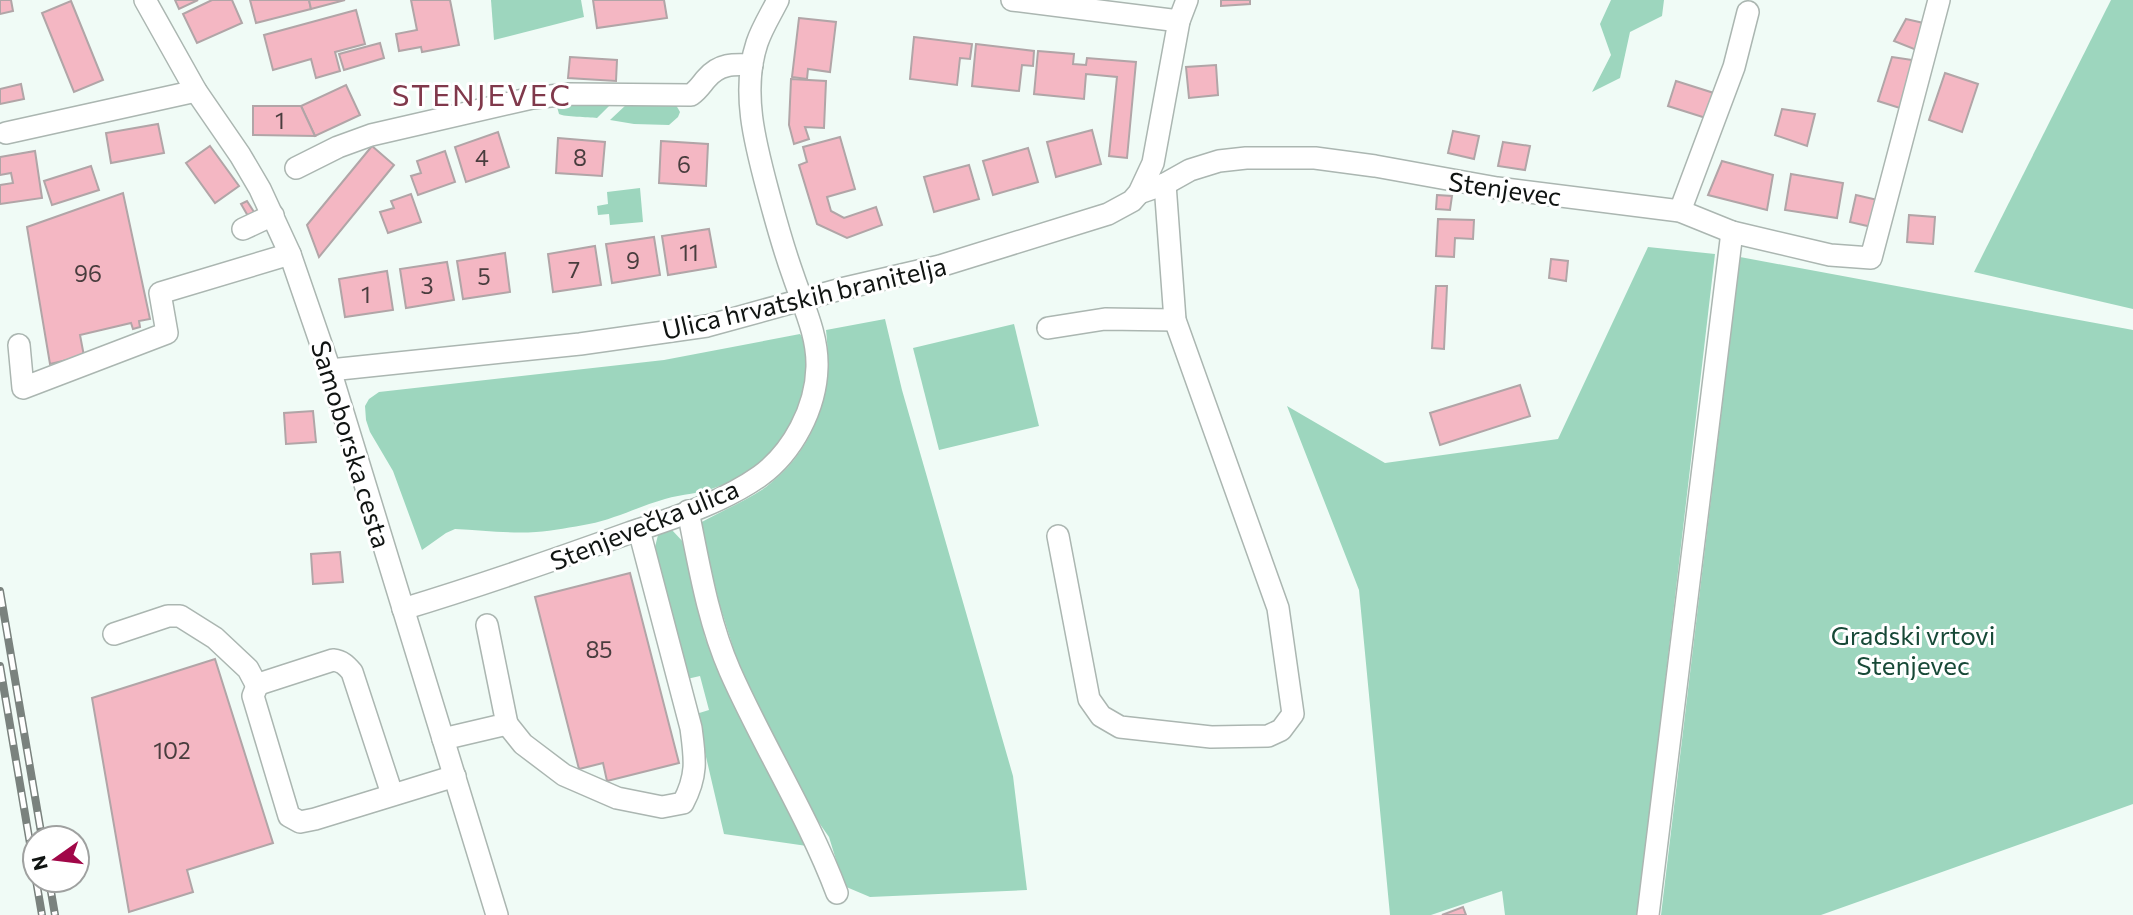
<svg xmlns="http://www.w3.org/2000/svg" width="2133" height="915" viewBox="0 0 2133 915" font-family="Commissioner,sans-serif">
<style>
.green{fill:#9dd6be}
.building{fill:#f4b7c3;stroke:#b1a5a7;stroke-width:2}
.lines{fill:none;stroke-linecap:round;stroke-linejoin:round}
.minor-casing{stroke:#abb6b1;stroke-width:24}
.minor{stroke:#fff;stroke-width:21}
.rail-casing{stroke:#7a827e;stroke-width:8}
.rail{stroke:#fff;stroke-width:5;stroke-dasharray:16;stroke-linecap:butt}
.labels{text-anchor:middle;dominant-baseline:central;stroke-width:6;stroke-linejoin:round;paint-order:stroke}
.number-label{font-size:23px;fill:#493d3e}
.street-label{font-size:26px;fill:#101412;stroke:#fff}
.park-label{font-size:26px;fill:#174937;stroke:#fff}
.quarter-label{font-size:30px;letter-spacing:2px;fill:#80394b;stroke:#fff}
</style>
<rect width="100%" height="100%" fill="#f0fbf6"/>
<!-- green -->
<g class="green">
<path d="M491 0H581L584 17 494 40Z"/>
<path d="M1611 0H1664L1662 16 1630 32 1620 78 1592 92 1611 55 1600 24Z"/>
<path d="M2111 0H2133V309L1974 272Z"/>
<path d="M556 103H612L597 118C588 117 565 117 559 114Z"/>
<path d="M627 104 676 105 680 112 678 117 669 125 634 124 610 120Z"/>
<path d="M640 188 643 222 610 225 609 214 598 215 597 206 608 204 607 192Z"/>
<path d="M1648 247 1715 254 1638 915H1505L1502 891 1431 915H1390L1359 590 1287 406 1385 463 1558 439Z"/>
<path d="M1740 257 2133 330V804L1821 915H1661Z"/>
<path d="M885 319 902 390 1013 776 1027 890 870 897 844 886 829 837 796 790 736 657 720 606 700 523C721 511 746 501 766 487 817 448 833 392 826 330Z"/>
<path d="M1014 324 1039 426 939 450 913 348Z"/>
<path d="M800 334C812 351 806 378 801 396 791 438 757 473 717 487 700 494 682 494 665 499 640 506 615 519 589 524 572 527 553 531 536 532 509 534 482 530 455 529L446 533 422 550 393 471 370 432 366 420 365 406 369 399 379 392 664 360Z"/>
<path d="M671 529 686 545 693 566 705 638 807 846 724 834 696 714 709 710 700 676 687 679 657 563 655 547 658 535Z"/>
</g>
<!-- building -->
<g class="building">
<path d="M0 0H11L13 11 0 14Z"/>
<path d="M175 0H198L179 9Z"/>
<path d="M212 0H232L242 23 197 43 183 14Z"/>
<path d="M250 0H309L311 9 256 23Z"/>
<path d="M309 0H345L311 9Z"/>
<path d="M411 0H450L459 45 422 52 421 47 399 51 396 34 417 30Z"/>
<path d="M593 0H664L667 18 597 28Z"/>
<path d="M1221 0H1250V4L1221 6Z"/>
<path d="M71 1 103 80 74 92 42 13Z"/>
<path d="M356 10 365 44 335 52 340 71 316 78 311 59 273 70 264 35Z"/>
<path d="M799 18 836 22 830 72 808 69 807 79 792 77Z"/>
<path d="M1906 19 1928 24 1919 51 1894 41Z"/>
<path d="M914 37 972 44 970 59 960 58 957 85 910 79Z"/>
<path d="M380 43 384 58 344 70 339 54Z"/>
<path d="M976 44 1034 51 1033 66 1022 65 1019 91 972 86Z"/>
<path d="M1038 51 1074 54 1073 64 1086 65 1087 58 1136 62 1127 158 1109 156 1117 77 1086 74 1084 99 1034 94Z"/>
<path d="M570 57 617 60 616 81 568 78Z"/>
<path d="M1892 57 1919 61 1903 109 1878 101Z"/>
<path d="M1216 65 1218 95 1189 98 1186 67Z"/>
<path d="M1945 73 1978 84 1962 132 1929 120Z"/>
<path d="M791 79 826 81 824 128 805 127 809 139 794 144 789 125Z"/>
<path d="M1676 81 1717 94 1709 119 1668 106Z"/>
<path d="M21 84 24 99 0 104V89Z"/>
<path d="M346 85 360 115 315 136 301 106Z"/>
<path d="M253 106H301L315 136 253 135Z"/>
<path d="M1782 109 1815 114 1807 146 1775 135Z"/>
<path d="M158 124 164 153 111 163 106 133Z"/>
<path d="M1092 130 1101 164 1056 177 1047 142Z"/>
<path d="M1453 131 1479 136 1474 159 1448 153Z"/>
<path d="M498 132 509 167 466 182 455 147Z"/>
<path d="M840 137 855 189 827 197 831 211 844 218 876 207 882 225 847 238 817 224 799 165 807 162 803 147Z"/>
<path d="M558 138 605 142 602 176 556 173Z"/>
<path d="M661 141 708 144 706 186 659 183Z"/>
<path d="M1503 142 1530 146 1525 170 1498 166Z"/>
<path d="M210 146 239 186 215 203 186 163Z"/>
<path d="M372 146 394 165 319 257 307 225Z"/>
<path d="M1028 148 1038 182 993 195 983 161Z"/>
<path d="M35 151 42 198 0 204V185L13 183 11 173 0 175V157Z"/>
<path d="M445 151 455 182 418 195 411 176 421 173 417 161Z"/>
<path d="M1722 161 1773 175 1767 210 1708 195Z"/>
<path d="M969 165 979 199 934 212 924 177Z"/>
<path d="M91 166 99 190 52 205 44 181Z"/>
<path d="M1791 174 1843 183 1837 218 1785 210Z"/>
<path d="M123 193 150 319 139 321 140 327 133 329 131 323 80 335 84 356 50 364 27 227Z"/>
<path d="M411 194 421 222 388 233 380 212 394 208 391 201Z"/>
<path d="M1437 195 1452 196 1450 210 1436 209Z"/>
<path d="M1856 195 1882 201 1876 228 1850 222Z"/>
<path d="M247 201 254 212 248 216 241 204Z"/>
<path d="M1909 215 1935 217 1933 244 1907 242Z"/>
<path d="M1438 219 1474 220 1473 239 1455 238 1454 257 1436 256Z"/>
<path d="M709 229 716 267 668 275 662 236Z"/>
<path d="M654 237 660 275 612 283 606 244Z"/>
<path d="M595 246 601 285 553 292 548 254Z"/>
<path d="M505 253 510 292 463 299 457 261Z"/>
<path d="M1551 259 1568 261 1566 281 1549 278Z"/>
<path d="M447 262 454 300 406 308 400 269Z"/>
<path d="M387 271 393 310 345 317 339 279Z"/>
<path d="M1436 286H1447L1444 349 1432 348Z"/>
<path d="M1520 385 1530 416 1440 445 1430 413Z"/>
<path d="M313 411 316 442 286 444 284 413Z"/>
<path d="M340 552 343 582 313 584 311 554Z"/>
<path d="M630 573 679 763 607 781 603 763 579 769 535 597Z"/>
<path d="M215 659 273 843 187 870 193 892 129 912 92 698Z"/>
<path d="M1463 907 1466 915H1442Z"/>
</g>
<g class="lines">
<!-- minor casing -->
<g class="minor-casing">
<g id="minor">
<path d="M145 0 196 91 240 155 260 189 290 254 330 370 497 915"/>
<path d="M1012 0 1179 21"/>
<path d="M6 133 196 91"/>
<path d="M296 168 338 147 371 135 532 98 569 94 691 95C698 90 701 85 706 79 719 63 734 64 752 65"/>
<path d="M1139 193 1165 184 1190 170 1219 161 1246 158H1315L1375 166 1497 188 1680 211 1732 232 1830 255 1871 258 1939 0"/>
<path d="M1680 211 1734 67 1748 12"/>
<path d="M243 229 273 215"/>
<path d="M1048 328 1105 319 1175 320"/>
<path d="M19 345 23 388 167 333 160 293 290 254"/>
<path d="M330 370 580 344 707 326 841 289 940 266 1108 214 1132 201 1139 193 1153 163 1179 21 1187 0"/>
<path d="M688 511C699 565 708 621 730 671 763 746 808 816 837 893"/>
<path d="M1058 536 1089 699 1101 716 1120 727 1211 737 1268 736 1281 730 1293 714 1278 608 1175 320 1165 184"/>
<path d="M403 609C479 586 554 560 629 533 673 518 722 503 760 476 793 452 816 408 817 367 818 335 803 305 793 275 784 250 777 225 770 199 757 150 740 94 757 43 762 28 771 14 778 0"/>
<path d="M114 634 168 616H180L215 638 248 669 257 686"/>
<path d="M507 724 523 744 564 775 617 798 662 807 683 803C698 775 695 758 691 728L639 530"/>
<path d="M443 739 507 724 487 625"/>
<path d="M392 794 352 672C346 665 342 661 333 660L262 683 257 686 253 696 289 816 300 822 315 819 455 776"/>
<path d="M1648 915 1732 232"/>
</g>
</g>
<!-- minor -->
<use href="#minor" class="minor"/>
<!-- rail casing -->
<g class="rail-casing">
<g id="rail">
<path d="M0 591 42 838"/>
<path d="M0 666 35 873"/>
<path d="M36 880 42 915"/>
<path d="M49 880 55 915"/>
</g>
</g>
<!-- rail -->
<use href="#rail" class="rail"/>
</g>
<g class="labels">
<!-- number labels -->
<g class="number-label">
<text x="280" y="120">1</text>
<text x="482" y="157">4</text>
<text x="580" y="157">8</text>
<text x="684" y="164">6</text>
<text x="689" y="252">11</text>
<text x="633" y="260">9</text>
<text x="574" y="269">7</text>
<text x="88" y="273">96</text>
<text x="484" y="276">5</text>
<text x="427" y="285">3</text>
<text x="366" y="294">1</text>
<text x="599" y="649">85</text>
<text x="172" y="750">102</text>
</g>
<!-- street labels -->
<g class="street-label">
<text transform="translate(1505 188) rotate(8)">Stenjevec</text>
<text transform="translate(804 297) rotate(-13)">Ulica hrvatskih branitelja</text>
<text transform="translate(352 444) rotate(73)">Samoborska cesta</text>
<text transform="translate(644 524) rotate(-22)">Stenjevečka ulica</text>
</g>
<!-- park labels -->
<g class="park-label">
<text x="1913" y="634">Gradski vrtovi<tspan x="1913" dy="30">Stenjevec</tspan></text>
</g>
<!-- quarter labels -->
<g class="quarter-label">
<text x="482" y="93">STENJEVEC</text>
</g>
</g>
<!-- north arrow -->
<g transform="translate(56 859) rotate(256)"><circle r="33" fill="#ffffff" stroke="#9fa1a0" stroke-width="2"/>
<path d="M0-5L12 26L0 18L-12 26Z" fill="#a10748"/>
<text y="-10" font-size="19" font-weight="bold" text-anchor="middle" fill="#101412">N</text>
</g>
</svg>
